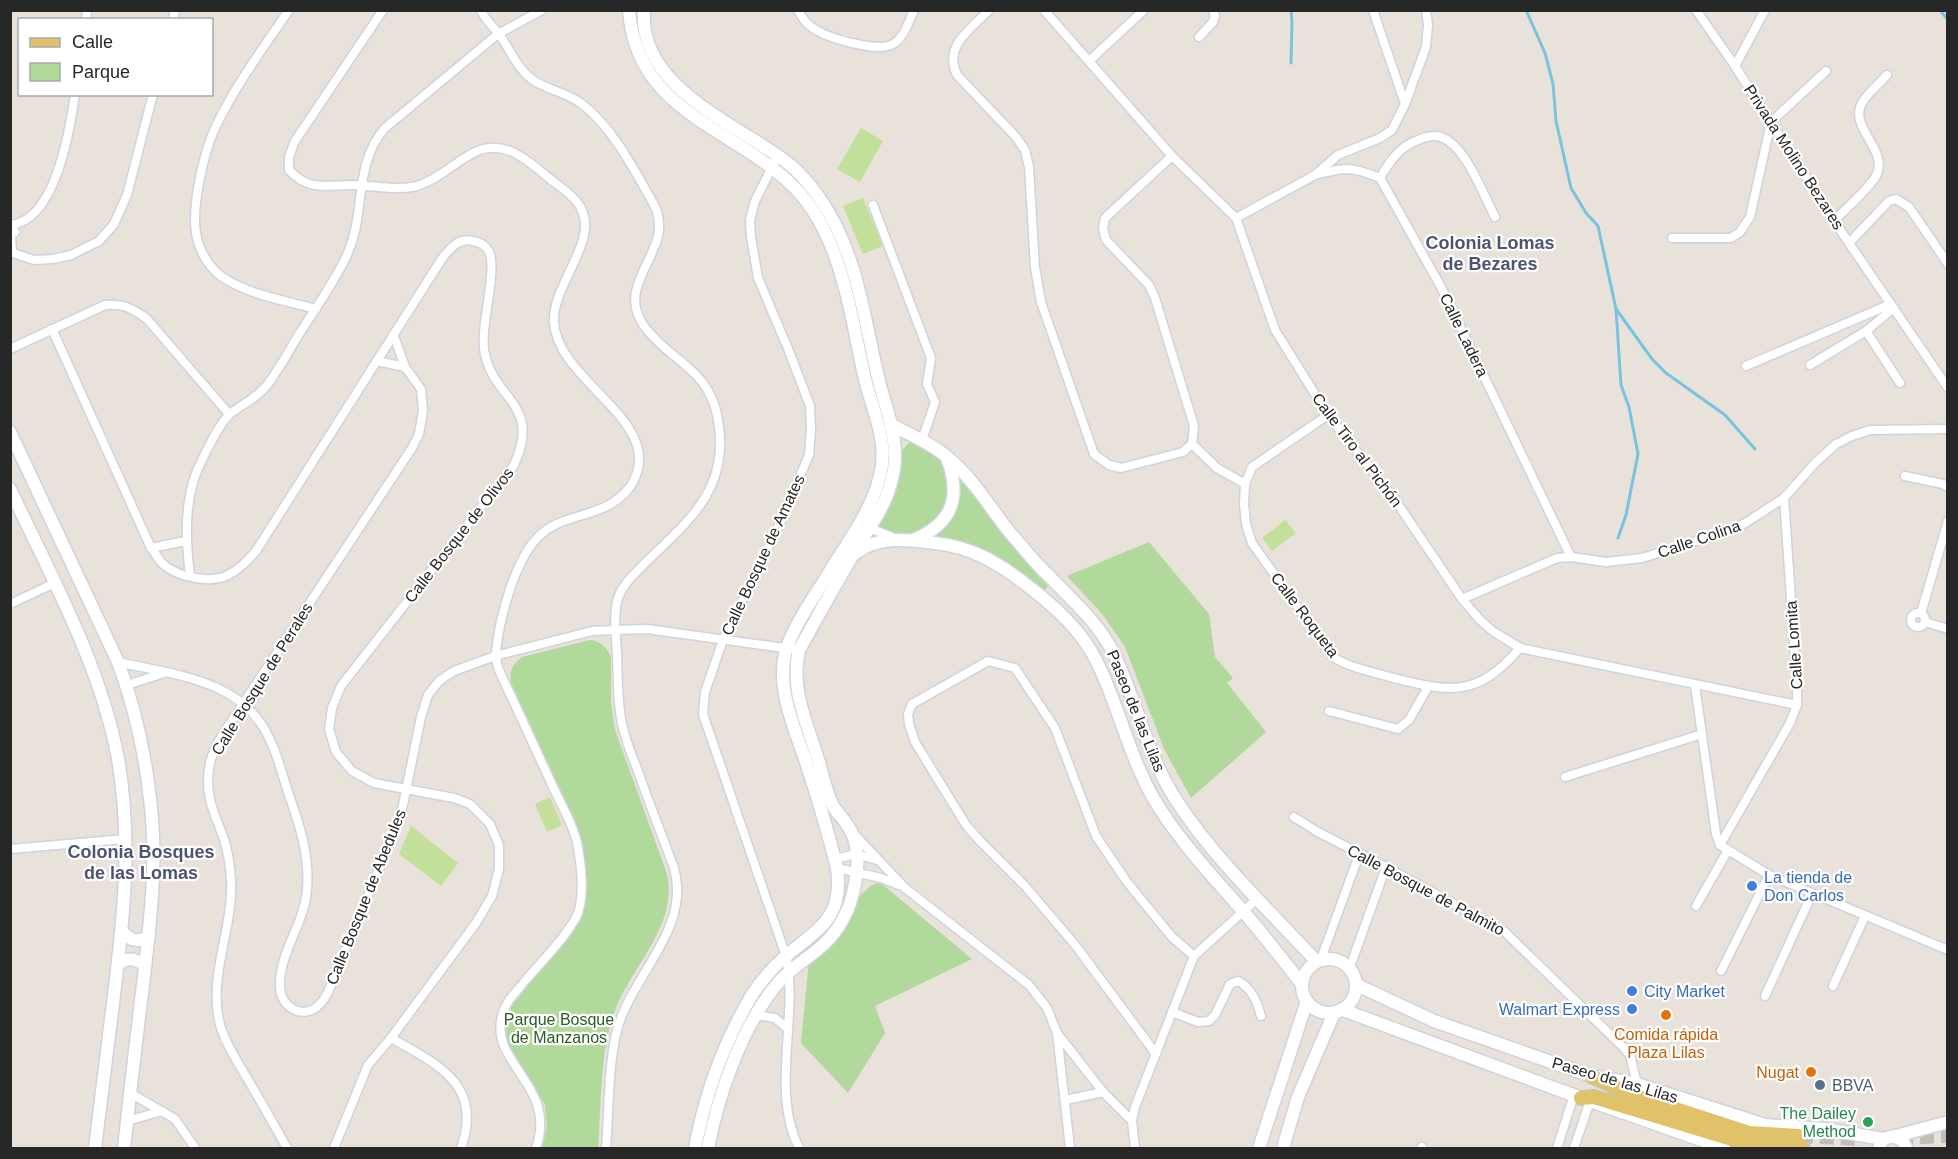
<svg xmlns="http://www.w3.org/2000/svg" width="1958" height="1159" viewBox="0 0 1958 1159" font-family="Helvetica,sans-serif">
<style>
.green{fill:#b1d99c}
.pitch{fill:#c2e099}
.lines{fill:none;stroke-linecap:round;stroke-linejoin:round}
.stream{stroke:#78c4e0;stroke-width:3}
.primary-tunnel{stroke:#c1bdb6;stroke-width:14;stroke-dasharray:14 7;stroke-linecap:butt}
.street-casing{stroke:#d0d2df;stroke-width:11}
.secondary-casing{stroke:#d0d2df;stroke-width:15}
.primary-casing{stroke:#c3c3c3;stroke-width:16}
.street{stroke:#fff;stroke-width:8}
.secondary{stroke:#fff;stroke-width:12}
.primary{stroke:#e0c368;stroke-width:14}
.shop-dot{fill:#3f7fe0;stroke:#fff;stroke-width:2}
.food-dot{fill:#e8710a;stroke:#fff;stroke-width:2}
.service-dot{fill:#5c6f8a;stroke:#fff;stroke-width:2}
.leisure-dot{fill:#2e9e5b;stroke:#fff;stroke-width:2}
.labels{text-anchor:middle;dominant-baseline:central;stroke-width:4.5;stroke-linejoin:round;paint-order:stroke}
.street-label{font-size:16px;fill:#272727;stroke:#fff}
.shop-label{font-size:16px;fill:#366cbe;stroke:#fff;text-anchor:start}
.park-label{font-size:16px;fill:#2d5a21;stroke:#fff}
.food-label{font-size:16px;fill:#c56008;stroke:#fff}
.service-label{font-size:16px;fill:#4e5e75;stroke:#fff;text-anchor:start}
.leisure-label{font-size:16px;fill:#27864d;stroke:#fff;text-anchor:end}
.neighbourhood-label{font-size:18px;font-weight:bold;fill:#4d5472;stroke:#fff}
</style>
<rect width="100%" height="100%" fill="#e8e2da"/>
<!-- green -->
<g class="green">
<path d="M910 442 941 458C951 484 951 512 924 528 918 532 910 536 902 535 894 535 883 529 876 526L902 450Z"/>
<path d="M958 478C990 513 1014 553 1048 586L1044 592C1003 560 986 546 933 538L948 522Z"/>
<path d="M1149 542 1209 614 1215 657 1233 678 1227 683 1266 732 1191 798 1165 751 1125 647 1103 615 1067 576Z"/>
<path d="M590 640C601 641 606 647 611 656V703L615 730 666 871C678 913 648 949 628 984 619 998 613 1014 609 1030 600 1067 601 1111 598 1148H542L547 1127 545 1105 507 1041 506 1023 513 1004 580 921 586 900V866L578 828 511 683C509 672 512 664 522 657Z"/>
<path d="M878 883 883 885 972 959 875 1006 885 1033 848 1093 801 1043 809 960 861 895 870 886Z"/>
</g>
<!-- pitch -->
<g class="pitch">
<path d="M861 128 883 141 860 182 837 169Z"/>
<path d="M863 198 883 246 863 254 843 206Z"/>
<path d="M1285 520 1296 533 1272 551 1262 538Z"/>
<path d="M550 797 562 825 547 832 535 804Z"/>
<path d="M411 826 458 863 441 886 399 854Z"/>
</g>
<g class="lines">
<!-- stream -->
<g class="stream">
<path d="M1291 10 1292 22 1291 63"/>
<path d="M1526 10 1545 53 1553 84 1556 121 1571 188 1586 213 1598 226 1616 309 1621 385 1629 407 1638 454 1626 515 1618 538"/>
<path d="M1940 10 1948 20"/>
<path d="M1616 309 1652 359 1666 373 1725 415 1755 449"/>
</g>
<!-- primary-tunnel -->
<g class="primary-tunnel">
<path d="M1799 1136 1858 1139"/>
<path d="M1899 1138 1948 1136"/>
</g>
<!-- street casing -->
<g class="street-casing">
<g id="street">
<path d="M289 10C264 47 237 83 218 122 204 149 190 210 197 238 200 252 210 268 221 276 245 294 287 301 316 309"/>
<path d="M383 10 295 141 289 157V170C308 190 322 186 348 185 369 184 391 191 412 187 436 182 453 163 475 152 505 138 528 161 550 179 559 186 570 193 577 202 605 237 551 283 554 323 558 375 641 412 639 460 639 469 635 480 630 487 604 521 563 510 537 538 514 563 500 617 496 651 494 665 506 685 512 698 526 728 540 758 554 789 562 806 572 823 577 842 581 863 585 892 578 913 570 933 540 963 525 981 516 992 505 1002 502 1016 489 1064 558 1085 536 1148"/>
<path d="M481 10C485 20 493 26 499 34 511 51 518 71 536 82 550 90 569 94 582 104 613 128 634 169 653 203 679 249 612 281 644 326 670 362 710 368 718 420 730 488 690 520 646 562 636 573 623 583 618 598 613 615 616 636 617 653 618 677 617 701 622 724 626 743 634 760 640 777 651 808 663 838 674 868 692 930 629 977 616 1034 608 1070 609 1111 606 1148"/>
<path d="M798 10C802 18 806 24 813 28 827 38 876 52 891 45 904 39 908 23 914 10"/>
<path d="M989 10C970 30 943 46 957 75L1016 137 1025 150 1029 167 1035 267 1041 302 1094 454 1109 465 1121 468 1183 452 1192 444"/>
<path d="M1044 10 1172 156 1236 218 1275 330 1328 415 1393 497 1462 599 1480 620 1494 632 1520 648 1797 705"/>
<path d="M1373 10 1405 104"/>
<path d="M1696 10 1735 66 1834 221 1948 388"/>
<path d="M86 20 87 10"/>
<path d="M173 20 175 10"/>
<path d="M1199 37 1213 22 1215 16 1213 10"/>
<path d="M1089 61 1144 10"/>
<path d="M1735 66 1765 10"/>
<path d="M778 155 755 201 750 220 751 237 758 278 789 351 810 406 811 429 809 455 781 521 723 640 705 692 703 714 786 956C799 1017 770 1091 799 1148"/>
<path d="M1172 156 1105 218 1103 228 1106 240 1149 285 1155 298 1194 426 1192 444"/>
<path d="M1315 175C1345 167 1351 166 1380 178L1441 287 1571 557"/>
<path d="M1380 178C1390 161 1399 147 1418 140 1425 137 1434 135 1441 137 1466 146 1483 194 1495 217"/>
<path d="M873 205 931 358 927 384 935 402 922 440"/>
<path d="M1236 218 1315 175 1338 155 1380 138 1392 130 1405 104 1426 47 1428 25 1426 10"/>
<path d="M1834 221C1845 209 1869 189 1876 176 1890 150 1848 128 1862 103 1868 92 1879 84 1887 75"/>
<path d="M10 225C56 221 70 129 75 94"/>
<path d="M1672 238H1731L1740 232 1750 217 1771 122 1826 71"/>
<path d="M1849 243 1889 201 1896 199 1909 207 1948 264"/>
<path d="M10 252 34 260 53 259 71 255 99 241 114 224 127 195 153 94"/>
<path d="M12 253 11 235 15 232"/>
<path d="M52 329 151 548C155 552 158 559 162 563 176 577 210 584 228 575 240 569 248 560 256 551L443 257C451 248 459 237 473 241 479 242 484 244 488 250 499 266 480 326 484 349 491 400 543 402 514 465L341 686 332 708 329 729 336 752 352 771 374 783 454 798 470 804 490 824 499 845V869L492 896 476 923 391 1038 368 1065 334 1148"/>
<path d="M1866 331 1900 383"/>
<path d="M10 349 105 305C124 304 132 308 147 319L229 414"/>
<path d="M377 361 405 367"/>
<path d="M1810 365 1866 331 1894 308"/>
<path d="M1746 366 1891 304"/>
<path d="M1328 415 1252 467 1245 484 1244 504 1246 524 1252 543 1333 657C1350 668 1370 671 1390 677 1449 692 1476 699 1520 648"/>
<path d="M1192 444 1217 468 1245 484"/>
<path d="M1905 476 1943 484 1948 487"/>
<path d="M867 527 897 539"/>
<path d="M151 548 185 541"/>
<path d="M190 576C186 542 184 509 195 476 200 463 220 421 231 413 244 403 256 399 267 385 278 371 287 354 296 339 313 312 332 286 346 257 367 214 352 166 385 128L498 34 542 10"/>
<path d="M1462 599 1557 558 1571 557 1606 562 1642 558 1729 531 1747 522 1784 498 1816 462 1836 444 1852 436 1870 430 1948 429"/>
<path d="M10 604 55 583"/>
<circle cx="1918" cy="620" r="7"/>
<path d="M1921 613 1948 521"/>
<path d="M1925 622 1948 629"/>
<path d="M118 662C174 675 244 679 270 740 278 756 282 774 288 792 299 823 310 856 307 889 305 923 279 952 280 986 280 1008 304 1021 320 1004 323 1001 326 996 328 992L396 828 402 810 421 717 428 695 439 681 454 671 495 656 592 631 616 630 647 629 799 650"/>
<path d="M127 685 164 673"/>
<path d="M1695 685 1716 834 1720 845 1769 875 1948 950"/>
<path d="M1329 711 1398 729 1409 720 1428 687"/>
<path d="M1565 777 1702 734"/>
<path d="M1294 817 1316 831 1386 867 1505 932 1624 1048 1630 1055 1637 1084"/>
<path d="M854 834 905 888 1029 985 1047 1008 1057 1033 1070 1148"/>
<path d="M1720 845 1790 723 1797 705V685L1784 498"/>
<path d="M10 849 126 839"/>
<path d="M835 859 856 854 877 860"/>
<path d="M837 868 881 878 899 885"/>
<path d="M1696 906 1728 850"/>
<path d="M1321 959 1359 855"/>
<path d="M1350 967 1386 867"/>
<path d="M1721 971 1769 875"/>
<path d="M1833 986 1865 916"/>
<path d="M1765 996 1812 894"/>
<path d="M1172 1012 1198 1022 1209 1021 1215 1015 1230 984 1238 981C1252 988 1257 1002 1261 1016"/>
<path d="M756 1015 775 1018 788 1029"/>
<path d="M1057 1033 1103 1092"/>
<path d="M391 1038C437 1064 484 1085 461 1148"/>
<path d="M1156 1054 1076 946 1025 886 980 841 966 825 915 742 909 724 908 714 912 704 988 661 1015 668 1055 728 1096 836 1127 882 1172 937 1194 956"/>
<path d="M130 1093 175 1119 195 1148"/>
<path d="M1066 1100 1103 1092 1132 1121"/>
<path d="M127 1121 162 1111"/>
<path d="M287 1148C273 1123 259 1098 244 1073 236 1059 226 1044 221 1028 206 979 234 929 231 879 230 865 228 852 224 839 214 812 205 797 209 768 212 746 231 723 243 704L412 448 419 434 423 411 421 389 405 367 394 336"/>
<path d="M1135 1148 1132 1121 1135 1107 1194 956 1258 898"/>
<path d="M1421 1148 1422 1147"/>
<path d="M1557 1148 1574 1095"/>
<path d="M1574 1148 1590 1101"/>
</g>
</g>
<!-- secondary casing -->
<g class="secondary-casing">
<g id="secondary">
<path d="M629 10C636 113 734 127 794 187 820 213 836 253 845 288 853 318 858 349 865 379 873 412 889 442 880 476 872 509 850 539 832 568 818 592 788 632 784 659 779 694 794 727 805 759 817 795 828 832 837 868 844 920 817 929 785 957 772 968 761 981 752 995 724 1042 705 1095 695 1148"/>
<path d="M644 10C638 84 729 121 778 156 795 167 811 185 822 202 856 252 864 316 877 373 885 409 902 442 892 479 886 507 867 530 853 555 834 586 817 618 799 650 790 688 806 720 817 756 822 771 825 789 832 804 836 812 843 818 848 826 859 842 859 865 855 884 851 906 841 928 824 944 808 959 787 970 773 989 740 1032 718 1096 708 1148"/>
<path d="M892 425C910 435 931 443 947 457 975 480 989 507 1011 534 1023 547 1034 562 1047 574 1071 599 1099 623 1114 654 1137 702 1147 755 1176 800 1215 860 1269 910 1316 961"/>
<path d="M10 432 118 662C134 705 145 753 150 799 158 862 150 924 143 985 136 1040 130 1094 124 1148"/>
<path d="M10 489C50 574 101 666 118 759 132 840 124 914 114 995 108 1046 101 1097 95 1148"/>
<path d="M913 540C952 524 962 498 947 458"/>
<path d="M856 553C879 535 908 540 935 543 970 547 996 561 1024 583 1053 605 1081 629 1097 662 1121 711 1131 766 1162 812 1185 847 1214 878 1242 910 1263 934 1282 959 1302 984"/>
<path d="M122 931C130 941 138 943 149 936"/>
<circle cx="1329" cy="986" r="27"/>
<path d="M118 964C128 957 136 958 145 966"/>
<path d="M1357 985 1434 1021 1591 1076 1637 1084 1765 1125 1825 1129 1883 1139"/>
<path d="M1343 1010 1562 1091 1724 1148"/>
<path d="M1896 1136 1948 1122"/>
<path d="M1259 1148 1307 1001"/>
<path d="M1283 1148 1298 1097 1334 1013"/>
<path d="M1879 1148 1883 1139 1894 1136 1903 1141 1906 1148"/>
</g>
</g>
<!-- primary casing -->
<g class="primary-casing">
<g id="primary">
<path d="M1591 1076 1635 1096 1749 1133 1799 1136"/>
<path d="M1581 1098 1594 1097 1745 1143 1762 1146 1803 1148"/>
</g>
</g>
<!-- street -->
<use href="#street" class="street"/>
<!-- secondary -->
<use href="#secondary" class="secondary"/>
<!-- primary -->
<use href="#primary" class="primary"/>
</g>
<!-- markers -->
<g class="shop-dot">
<circle cx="1752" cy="886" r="6"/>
<circle cx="1632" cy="991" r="6"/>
<circle cx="1632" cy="1009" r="6"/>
</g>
<g class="food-dot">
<circle cx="1666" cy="1015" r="6"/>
<circle cx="1811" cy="1072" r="6"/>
</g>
<circle class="service-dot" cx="1820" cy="1085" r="6"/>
<circle class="leisure-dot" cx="1868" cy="1122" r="6"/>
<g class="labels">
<!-- street labels -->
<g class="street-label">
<text transform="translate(1794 157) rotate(57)">Privada Molino Bezares</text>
<text transform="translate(1464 335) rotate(64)">Calle Ladera</text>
<text transform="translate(1357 450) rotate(53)">Calle Tiro al Pichón</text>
<text transform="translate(459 535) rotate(-52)">Calle Bosque de Olivos</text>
<text transform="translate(1699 539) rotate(-19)">Calle Colina</text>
<text transform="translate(763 555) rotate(-65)">Calle Bosque de Amates</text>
<text transform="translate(1305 615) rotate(53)">Calle Roqueta</text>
<text transform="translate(1794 645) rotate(-94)">Calle Lomita</text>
<text transform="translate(262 679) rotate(-58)">Calle Bosque de Perales</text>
<text transform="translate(1136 711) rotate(68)">Paseo de las Lilas</text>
<text transform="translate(1426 890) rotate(28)">Calle Bosque de Palmito</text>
<text transform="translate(366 897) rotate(-68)">Calle Bosque de Abedules</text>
<text transform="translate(1615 1080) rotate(16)">Paseo de las Lilas</text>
</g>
<!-- shop labels -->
<g class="shop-label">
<text x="1764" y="877">La tienda de<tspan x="1764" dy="18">Don Carlos</tspan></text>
<text x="1644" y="991">City Market</text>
<text x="1620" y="1009" text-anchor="end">Walmart Express</text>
</g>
<!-- park labels -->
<g class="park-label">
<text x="559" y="1019">Parque Bosque<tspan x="559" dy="18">de Manzanos</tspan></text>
</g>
<!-- food labels -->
<g class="food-label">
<text x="1666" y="1034">Comida rápida<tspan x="1666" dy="18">Plaza Lilas</tspan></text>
<text x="1799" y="1072" text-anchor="end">Nugat</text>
</g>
<!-- service labels -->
<g class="service-label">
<text x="1832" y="1085">BBVA</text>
</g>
<!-- leisure labels -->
<g class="leisure-label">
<text x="1856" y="1113">The Dailey<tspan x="1856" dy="18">Method</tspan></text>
</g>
<!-- neighbourhood labels -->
<g class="neighbourhood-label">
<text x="1490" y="243">Colonia Lomas<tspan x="1490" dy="21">de Bezares</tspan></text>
<text x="141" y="852">Colonia Bosques<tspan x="141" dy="21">de las Lomas</tspan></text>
</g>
</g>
<!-- border -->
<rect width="1958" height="1159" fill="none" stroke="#272727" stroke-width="24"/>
<!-- legend -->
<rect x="18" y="18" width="195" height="78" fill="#ffffff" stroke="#a9a9a9" stroke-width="1.5"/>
<rect x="30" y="38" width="30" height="9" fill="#e0c368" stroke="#a9a9a9" stroke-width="1.5"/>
<text x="72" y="48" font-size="18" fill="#272727">Calle</text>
<rect x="30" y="63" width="30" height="18" fill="#b1d99c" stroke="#a9a9a9" stroke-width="1.5"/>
<text x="72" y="78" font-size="18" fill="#272727">Parque</text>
</svg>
